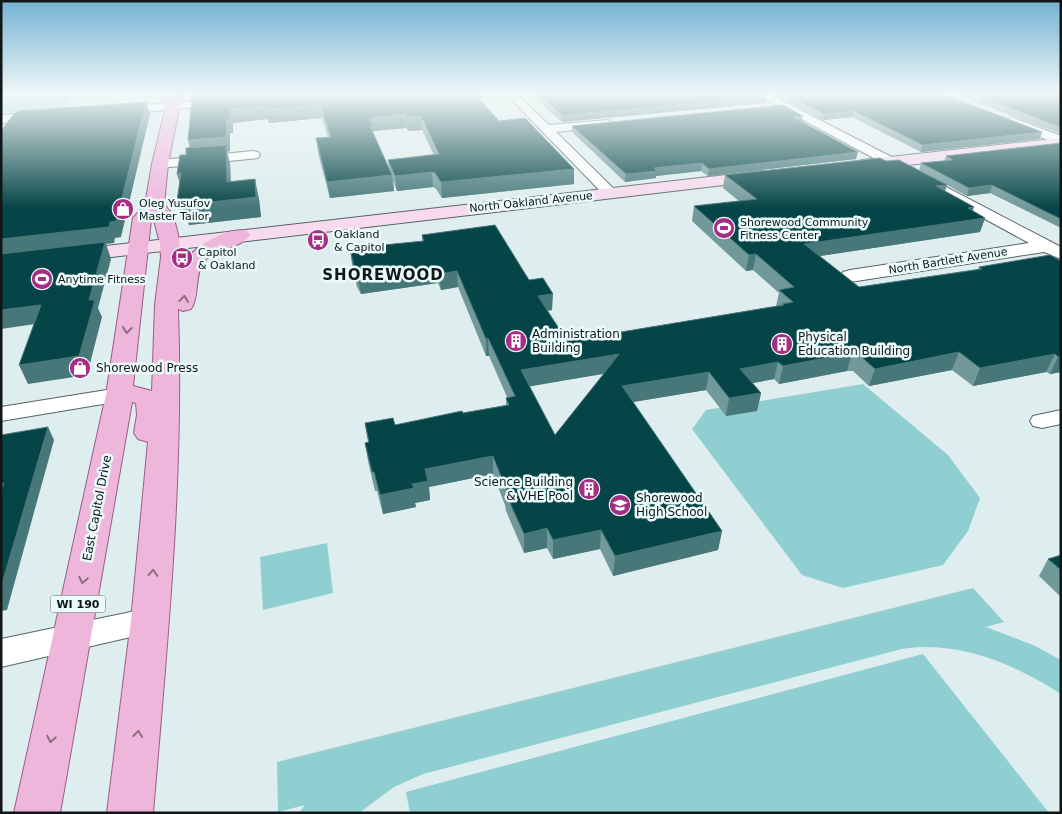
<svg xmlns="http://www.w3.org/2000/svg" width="1062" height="814" viewBox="0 0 1062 814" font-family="'DejaVu Sans',sans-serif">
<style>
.green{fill:#8fcfd2}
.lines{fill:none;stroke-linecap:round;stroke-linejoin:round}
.street-casing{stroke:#586565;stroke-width:2}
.secondary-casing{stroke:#586565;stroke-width:2}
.primary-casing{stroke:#9a5e87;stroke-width:2}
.street{fill:#fff;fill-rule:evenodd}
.secondary{fill:#f7daed;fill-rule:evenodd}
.primary{fill:#efb6dc;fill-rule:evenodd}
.wall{fill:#72999a;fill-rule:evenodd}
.shaded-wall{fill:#477779}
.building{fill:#064547;stroke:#477779;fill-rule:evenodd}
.oneway{stroke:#8b6e83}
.labels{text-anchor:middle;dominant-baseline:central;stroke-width:5;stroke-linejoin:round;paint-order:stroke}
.far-street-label{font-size:11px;fill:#111617;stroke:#ebfafa}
.far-poi-label{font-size:11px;fill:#111617;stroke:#ebfafa;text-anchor:start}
.shield{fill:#ebfafa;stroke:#525a5b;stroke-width:1}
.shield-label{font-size:11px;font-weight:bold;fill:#111617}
.poi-label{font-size:12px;fill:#111617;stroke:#ebfafa;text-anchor:start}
.street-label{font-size:12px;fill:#111617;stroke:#ebfafa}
.far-district-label{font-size:15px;font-weight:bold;letter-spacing:1px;fill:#111617;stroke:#ebfafa}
</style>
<rect width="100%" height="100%" fill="#deeded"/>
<!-- green -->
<g class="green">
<path d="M1 94H74L65 109 1 114Z"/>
<path d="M863 384 948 455 980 498 968 531 943 565 843 588 802 575 692 429 706 410Z"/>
<path d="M327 543 333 593 263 610 260 557Z"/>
<path d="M973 588 1004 622 986 627 1033 645 1061 660V694C1014 664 959 640 902 649L423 774 394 787 359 813H299L305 805 278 812 277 762Z"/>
<path d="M923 654 1049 813H410L406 792Z"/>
</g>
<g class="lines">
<!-- street casing -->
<g class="street-casing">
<g id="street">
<path d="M506 94H517L549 125 608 120 610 123 608 126 604 127 556 132 615 190 618 193 615 196H605Z"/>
<path d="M755 94H769L915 169 917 172 915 175H905Z"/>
<path d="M224 99 230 102 228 104 115 115 109 111 115 107Z"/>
<path d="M42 112 48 116 46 119 1 123V115Z"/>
<path d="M1011 117 1061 136V145L1007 124 1005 121Z"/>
<path d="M253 151 258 152 260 155 258 158 160 168 155 167 153 164 155 161 160 160Z"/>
<path d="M946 187 1061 247V259L1044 252 850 282 843 280 841 276 843 272 850 270 1029 243 941 195 938 192 941 189Z"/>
<path d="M119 388 127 390 131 395 127 400 1 421V407Z"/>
<path d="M1061 410V424L1042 428 1033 426 1030 421 1033 416Z"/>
<path d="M150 608 161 612 166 621 161 630 1 667V639Z"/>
</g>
</g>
<!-- secondary casing -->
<g class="secondary-casing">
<g id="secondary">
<path d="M1061 138V148L863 170 857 168 855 165 857 162 863 160Z"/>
<path d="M761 171 767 172 769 176 767 180 1 270V258Z"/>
</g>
</g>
<!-- primary casing -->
<g class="primary-casing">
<path id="primary" d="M169 94H182L168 164 164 205C177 213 182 252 181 267 190 249 226 226 247 231L250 235C240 250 214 247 203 263 194 277 200 296 191 309L183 311 178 309C184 477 167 646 153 813H107L131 621 148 442 138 439 134 433 137 415 136 403 132 402 60 813H14L106 395 133 218 145 205 152 164ZM153 217 160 243 161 257 155 305 152 391 133 386 151 220Z"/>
</g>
<!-- street -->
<use href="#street" class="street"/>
<!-- secondary -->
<use href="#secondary" class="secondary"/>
<!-- primary -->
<use href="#primary" class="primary"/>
</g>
<!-- wall -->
<g class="wall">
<path d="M195 94H484V98H479L499 121 574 169V184L442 198 436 189 433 187 397 191 393 181 394 191 330 198 318 153 316 138 328 137 322 118 269 123 268 119 233 123V133H230V151L227 152 230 163 231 182 259 199 261 217 189 225 188 221H183L177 201 180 182 177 174 186 155 190 148 188 140 196 96ZM406 128 408 131 422 130 434 155 388 160 389 169 374 135 373 131Z"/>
<path d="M531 94H762L765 103 562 122Z"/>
<path d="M772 94H943L1042 132 1040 139 921 152 852 117 823 120Z"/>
<path d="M954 94H1061V134Z"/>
<path d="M802 121 856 159 708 176 701 171 656 176V178L625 182 572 132V126Z"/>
<path d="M1061 143V228L990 193 967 196 947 185 945 191 973 211 985 218 980 232 820 256 859 287 978 269 979 267 1061 261V372L1050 374 1046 372 973 386 952 370 869 386 853 371H847L779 384 774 379 753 383 761 393 757 411 726 416 706 390 633 402 722 531 718 550 613 576 600 549 553 559 547 548 524 553 506 511 505 505 493 474 429 487 430 500 415 503 416 507 383 514 377 491H375L368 461 365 443 368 442 365 423 395 425 463 413 506 405V398L507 397 489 356H486L458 287 441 290 438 283 361 294 357 287 352 265 350 249 422 241V235L529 280 552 310 547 311 567 341 776 306 779 293 753 270 746 271 692 221 694 206 739 201 723 188 725 175 886 161 919 171 921 163 944 161 946 156ZM604 374 555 435 529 386Z"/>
<path d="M1061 555V597L1039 576 1048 559Z"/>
</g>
<!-- shaded-wall -->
<g class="shaded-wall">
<path d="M195 94H273L196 99Z"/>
<path d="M469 94H484V98L470 100Z"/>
<path d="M766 97 765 103 562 122V115Z"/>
<path d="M146 102 150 114 121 237 115 238 114 243 106 244 111 259 98 308 102 317 87 375 28 384 19 365 92 309 1 256V239Z"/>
<path d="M320 105 322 118 269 123 268 119 233 123V133H230V151L227 152 230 163 231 200 255 179 259 199 261 217 189 225 188 221H183L177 201 192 155 188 140 227 119 230 109 266 106Z"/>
<path d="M854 111 852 117 823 120 824 114Z"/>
<path d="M405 114 406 128 373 131 374 139 372 140 369 118Z"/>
<path d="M421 116 422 130 408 131 406 117Z"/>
<path d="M803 116 801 123 793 117Z"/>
<path d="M1042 132 1040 139 921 152 923 145Z"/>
<path d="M858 152 856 159 708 176 709 169Z"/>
<path d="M702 163 701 171 656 176V178L625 182 626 174 654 168Z"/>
<path d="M574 169V184L442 198 441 182Z"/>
<path d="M432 172 433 187 397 191 395 176Z"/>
<path d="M181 173 183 193 177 174Z"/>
<path d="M392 175 394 191 330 198 327 182Z"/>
<path d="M947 185 942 199 936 186Z"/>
<path d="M992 185 990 193 967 196 969 188Z"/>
<path d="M974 207 970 220 985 218 980 232 800 259 804 244Z"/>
<path d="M756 254 753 270 746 271 749 255Z"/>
<path d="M437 267 438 283 361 294 358 278Z"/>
<path d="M457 271 458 287 441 290 439 274Z"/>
<path d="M553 294 552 310 538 312V296Z"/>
<path d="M41 305 49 322 1 329V310Z"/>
<path d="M488 338 489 356H486V339Z"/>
<path d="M959 352 952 370 869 386 875 369Z"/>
<path d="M852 353 847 371 779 384 783 366Z"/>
<path d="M619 354 618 371 521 388V370Z"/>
<path d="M1055 354 1046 372 973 386 980 368Z"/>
<path d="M1061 356V372L1050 374 1058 357Z"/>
<path d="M778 362 774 379 737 386 740 369Z"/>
<path d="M709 372 706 390 621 404 622 386Z"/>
<path d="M761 393 757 411 726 416 729 398Z"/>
<path d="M48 427 54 440 7 610 1 611V587Z"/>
<path d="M493 456V474L429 487 430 500 415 503 416 507 383 514 380 495 412 484 425 469Z"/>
<path d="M4 483 1 499V484Z"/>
<path d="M547 528V548L524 553V534Z"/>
<path d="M601 530 600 549 553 559V540Z"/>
<path d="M722 531 718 550 613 576 615 556Z"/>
</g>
<!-- building -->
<g class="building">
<path d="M232 94H475L499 121 525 118 574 169 441 182 435 173 432 172 395 176 388 160 439 154 421 116 406 117 405 114 369 118 373 125 370 126 392 175 327 182 316 138 331 137 320 105 266 109V106L230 109V119H227L226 137 188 140 192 97Z"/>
<path d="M537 94H762L766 97 562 115Z"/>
<path d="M785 94H943L1042 132 923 145 854 111 824 114Z"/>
<path d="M972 94H1061V127Z"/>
<path d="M146 102 116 221 110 222 109 227 1 239V131L12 116 18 111Z"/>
<path d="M783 105 803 116 793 117 858 152 709 169 702 163 654 168 657 171 626 174 572 126Z"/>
<path d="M1061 143V219L992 185 969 188 921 163 953 160 946 156Z"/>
<path d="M226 145 227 182 255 179 256 197 183 205 184 200 177 201 181 173 177 174 180 155H186V148Z"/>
<path d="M880 158 886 161 899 160 947 185 936 186 974 207 968 208 985 218 804 244 859 287 982 269 979 267 1050 255 1061 261V356L1058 357 1055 354 980 368 959 352 875 369 858 354 852 353 783 366 778 362 740 369 761 393 729 398 709 372 622 386 722 531 615 556 601 530 553 540 547 528 524 534 505 492H507L493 456 425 469 428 481 412 484 414 488 380 495 374 472H372L365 443 369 442 365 423 393 418 395 425 462 411 463 413 509 405 506 398 515 396 488 338 486 339 457 271 439 274 437 267 358 278 355 271 350 249 353 248 424 241 422 235 495 225 529 280 543 278 553 294 538 296 567 341 784 305 782 304 793 302 779 290 794 287 756 254 749 255 694 206 757 199 725 175ZM619 354 602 376 555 435 521 370Z"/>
<path d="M105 242 89 300H95L79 356 19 365 41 305 1 310V254Z"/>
<path d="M48 427 1 587V492L4 483 1 484V435Z"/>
<path d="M1061 555V570L1048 559Z"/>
</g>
<!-- one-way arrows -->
<defs><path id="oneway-chevron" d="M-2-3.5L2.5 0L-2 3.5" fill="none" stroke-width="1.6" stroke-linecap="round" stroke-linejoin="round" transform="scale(1.25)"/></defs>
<g class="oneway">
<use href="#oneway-chevron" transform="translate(184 299) rotate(-84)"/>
<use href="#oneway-chevron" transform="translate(127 330) rotate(97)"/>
<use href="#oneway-chevron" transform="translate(153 573) rotate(-86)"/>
<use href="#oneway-chevron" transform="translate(83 580) rotate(101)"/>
<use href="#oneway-chevron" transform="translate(138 734) rotate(-84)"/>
<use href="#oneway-chevron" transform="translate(51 739) rotate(101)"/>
</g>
<!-- sky -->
<linearGradient id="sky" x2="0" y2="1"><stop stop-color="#73b1d2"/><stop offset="0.45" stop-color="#f0f7f7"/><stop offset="1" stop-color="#f0f7f7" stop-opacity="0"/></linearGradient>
<rect width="1062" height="208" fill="url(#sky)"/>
<!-- icons -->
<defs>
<g id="shop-disc" transform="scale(1.125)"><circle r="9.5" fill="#a52e85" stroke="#ebfafa"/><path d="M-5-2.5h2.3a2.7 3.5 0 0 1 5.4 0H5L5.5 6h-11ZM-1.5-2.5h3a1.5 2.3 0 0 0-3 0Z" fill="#fff"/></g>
<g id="stadium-disc" transform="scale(1.125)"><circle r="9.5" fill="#a52e85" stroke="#ebfafa"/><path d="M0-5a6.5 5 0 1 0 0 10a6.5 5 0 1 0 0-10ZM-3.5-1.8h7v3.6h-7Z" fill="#fff"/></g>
<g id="bus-disc" transform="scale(1.125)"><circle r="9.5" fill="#a52e85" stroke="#ebfafa"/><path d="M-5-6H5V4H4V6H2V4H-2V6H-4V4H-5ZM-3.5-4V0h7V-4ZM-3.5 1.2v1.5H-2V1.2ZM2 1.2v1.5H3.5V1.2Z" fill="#fff"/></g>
<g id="building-disc" transform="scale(1.125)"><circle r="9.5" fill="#a52e85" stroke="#ebfafa"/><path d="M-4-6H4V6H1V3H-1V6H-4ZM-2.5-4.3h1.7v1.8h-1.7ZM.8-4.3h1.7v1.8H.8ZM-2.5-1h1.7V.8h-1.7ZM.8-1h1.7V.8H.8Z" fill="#fff"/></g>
<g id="school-disc" transform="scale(1.125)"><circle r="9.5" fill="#a52e85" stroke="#ebfafa"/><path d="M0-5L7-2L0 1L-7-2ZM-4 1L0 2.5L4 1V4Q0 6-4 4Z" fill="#fff"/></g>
</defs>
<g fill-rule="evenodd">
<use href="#shop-disc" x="123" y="209"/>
<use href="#stadium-disc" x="724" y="228"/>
<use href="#bus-disc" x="318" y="240"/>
<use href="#bus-disc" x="182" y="258"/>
<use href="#stadium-disc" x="42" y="279"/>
<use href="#building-disc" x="516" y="341"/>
<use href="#building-disc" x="782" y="344"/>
<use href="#shop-disc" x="80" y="368"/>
<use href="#building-disc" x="589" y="489"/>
<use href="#school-disc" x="620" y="505"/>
</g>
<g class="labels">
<!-- far-street labels -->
<g class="far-street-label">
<text transform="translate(531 202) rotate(-6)">North Oakland Avenue</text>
<text transform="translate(948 261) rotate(-9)">North Bartlett Avenue</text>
</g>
<!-- far-poi labels -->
<g class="far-poi-label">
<text x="139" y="203">Oleg Yusufov<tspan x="139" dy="13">Master Tailor</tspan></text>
<text x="740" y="222">Shorewood Community<tspan x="740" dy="13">Fitness Center</tspan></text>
<text x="334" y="234">Oakland<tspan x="334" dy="13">&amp; Capitol</tspan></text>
<text x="198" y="252">Capitol<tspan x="198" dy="13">&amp; Oakland</tspan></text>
<text x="58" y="279">Anytime Fitness</text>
</g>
<!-- shield labels -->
<rect class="shield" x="50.5" y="595.5" width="55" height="17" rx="4"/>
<g class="shield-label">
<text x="78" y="604">WI 190</text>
</g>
<!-- poi labels -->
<g class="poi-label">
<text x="532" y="334">Administration<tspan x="532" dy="14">Building</tspan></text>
<text x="798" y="337">Physical<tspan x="798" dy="14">Education Building</tspan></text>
<text x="96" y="368">Shorewood Press</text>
<text x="573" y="482" text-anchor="end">Science Building<tspan x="573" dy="14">&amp; VHE Pool</tspan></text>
<text x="636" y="498">Shorewood<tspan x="636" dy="14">High School</tspan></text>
</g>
<!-- street labels -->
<g class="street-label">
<text transform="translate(97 508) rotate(-79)">East Capitol Drive</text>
</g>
<!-- far-district labels -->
<g class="far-district-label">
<text x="383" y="275">SHOREWOOD</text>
</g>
</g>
<!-- border -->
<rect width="1062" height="814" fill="none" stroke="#111617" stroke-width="5"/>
</svg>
